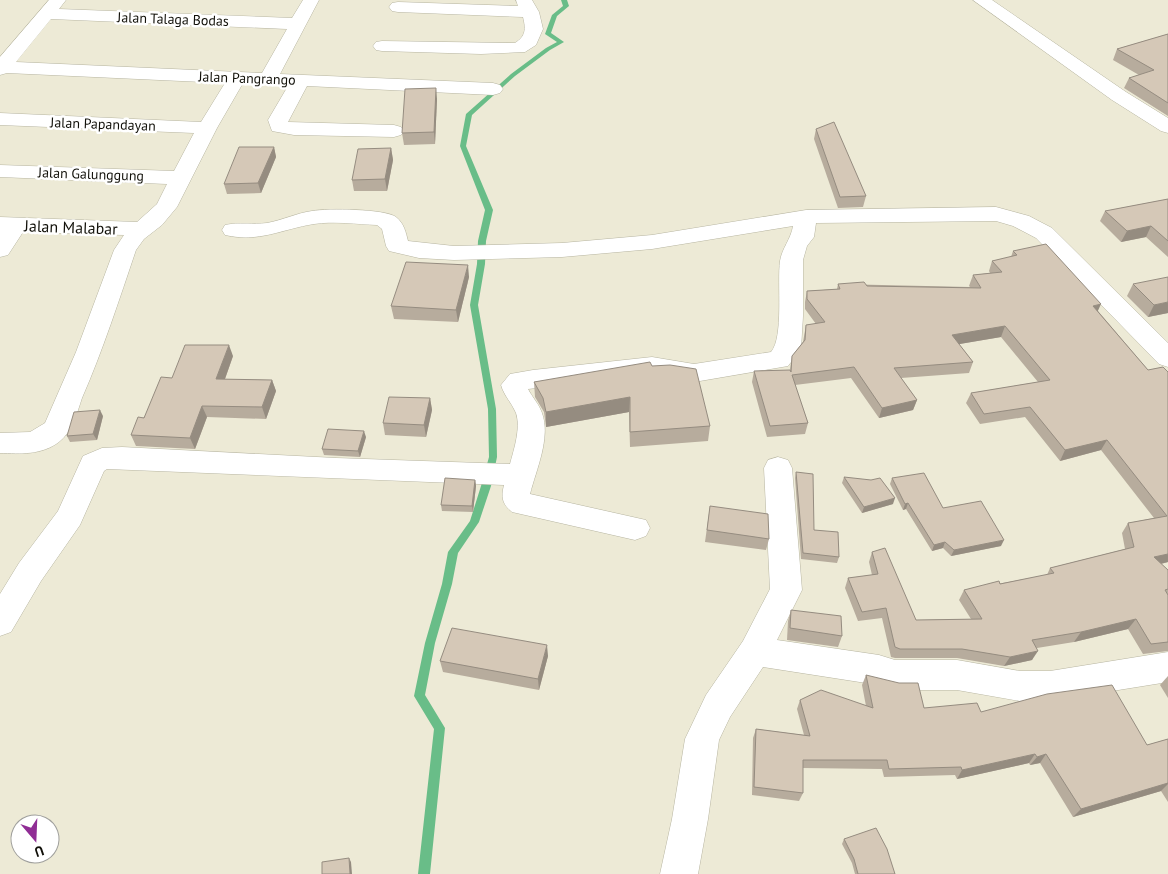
<svg xmlns="http://www.w3.org/2000/svg" width="1168" height="874" viewBox="0 0 1168 874" font-family="'PT Sans',sans-serif">
<style>
.lines{fill:none;stroke-linecap:round;stroke-linejoin:round}
.stream{fill:#69bd88;fill-rule:evenodd}
.minor-casing{stroke:#b7b5a1;stroke-width:1}
.minor{fill:#fff;fill-rule:evenodd}
.wall{fill:#b7ac9d}
.shaded-wall{fill:#958c80}
.building{fill:#d5c8b7;stroke:#958c80}
.labels{text-anchor:middle;dominant-baseline:central;stroke-width:5;stroke-linejoin:round;paint-order:stroke}
.far-street-label{font-size:14px;fill:#100f08;stroke:#fff}
.street-label{font-size:16px;fill:#100f08;stroke:#fff}
</style>
<rect width="100%" height="100%" fill="#edead6"/>
<g class="lines">
<!-- stream -->
<path class="stream" d="M561 0H567L569 6 557 16 551 33 564 42 550 50 515 76 472 115 466 146 493 210 486 241 485 264 478 305 496 409 497 457 491 486 479 522 458 553 452 584 435 643 425 695 445 728 430 874H418L434 729 414 696 425 643 442 584 448 552 470 521 481 486 489 457 488 409 470 305 477 264 478 241 485 210 460 146 466 114 511 74 546 48 557 42 545 34 552 15 563 6Z"/>
<!-- minor casing -->
<g class="minor-casing">
<g id="minor">
<path d="M49 0H66L59 9 292 18 303 0H319L280 74 493 83 500 85 503 89 500 93 493 95 307 86 288 122 394 125 401 127 404 131 401 135 394 137 294 135 272 131 268 120 288 86 243 83 217 128 177 207 162 225 144 239 136 250C119 300 103 350 82 398 77 413 72 432 59 442 42 455 20 454 0 453V433L30 432 45 423 76 352 114 250 124 235 23 232 8 255 0 257V217L137 222 157 204 167 184 0 177V165L174 171 194 133 0 125V113L201 122 225 83 7 73 0 75V57ZM51 19 287 29 262 73 16 62Z"/>
<path d="M516 0H532L539 12 543 29 536 45 525 52 481 54 382 51 376 50 373 46 376 42 382 41 515 43C526 36 526 29 523 17L398 12 392 11 389 7 392 3 398 2 518 6Z"/>
<path d="M973 0H992L1126 92 1168 118V133L1161 131 1112 100Z"/>
<path d="M996 207 1029 216 1052 228 1168 343V367L1159 364 1036 238 1013 226 996 221 816 223 814 237 807 246 803 260V316L801 349 788 366 694 382 652 375 528 389C532 397 539 404 542 413 551 438 536 470 530 494L646 520 650 528 646 536 635 540 512 512C502 504 501 497 504 485L107 469 104 471 80 525 41 581 11 632 0 636V594L19 563 58 511 83 456 102 448 122 447 336 458 510 464C514 449 521 428 516 413 512 403 504 396 501 385L510 374 533 370 652 357 694 364 771 352C784 337 777 283 780 261 782 248 791 239 793 226L652 249 562 257 454 260 419 258 389 251 386 246 382 229 377 225C357 224 333 221 314 224 282 229 259 243 225 235L222 230 225 225C239 222 253 225 267 223 283 220 297 213 312 211 327 208 386 209 396 217 404 223 406 233 408 241L454 246 562 243 652 235 806 210Z"/>
<path d="M778 457 788 460 792 468 802 590 777 640 879 655 895 660H957L1020 671H1050L1168 652V682L1050 701H1020L957 690H895L879 685 763 667 730 717 719 740 708 819 698 874H660L672 819 685 739 706 695 743 641 770 589 764 468 768 460Z"/>
</g>
</g>
<!-- minor -->
<use href="#minor" class="minor"/>
</g>
<!-- wall -->
<g class="wall">
<path d="M1168 34V116L1124 88 1129 78 1139 75 1113 60 1117 49Z"/>
<path d="M437 99 435 144 404 145 402 133Z"/>
<path d="M816 129 866 196 863 207 838 208 814 139Z"/>
<path d="M274 147 276 157 261 193 227 194 224 184Z"/>
<path d="M391 148 393 160 387 191H354L352 180Z"/>
<path d="M1168 199V257L1146 237 1121 242 1100 221 1105 211Z"/>
<path d="M1013 251 1098 311 1148 370 1163 367 1168 562 1161 564 1168 570V651L1143 654 1128 629 1074 642 1037 648 1032 660 1004 666 957 658H895L891 657 882 618 858 621 845 588 848 578 872 575 869 562 872 552 916 620 971 619 959 600 964 590 1047 575 1050 568 1125 549 1122 533 1128 523 1154 518 1101 450 1060 461 1025 417 980 424 966 403 971 393 1038 382 1001 337 959 344 973 362 969 373 901 378 917 400 913 410 879 418 851 378 795 385 808 423 805 434 767 437 752 382 754 371 790 370 792 356 803 342 806 325 816 324 805 309V302L807 291 837 289 838 284 970 287 969 286 973 275 990 273 989 271 992 261 1011 257Z"/>
<path d="M469 277 458 322 394 319 391 306Z"/>
<path d="M1133 284 1168 313 1148 317 1127 296Z"/>
<path d="M233 356 225 379 272 380 276 391 266 419 207 417 195 449 136 446 131 435 172 378Z"/>
<path d="M652 366 710 426 708 441 630 447 629 412 546 427 544 412 535 397 534 382Z"/>
<path d="M430 398 432 410 426 437 385 435 383 423Z"/>
<path d="M103 416 97 440 70 442 67 436Z"/>
<path d="M366 437 360 457 324 455 322 449Z"/>
<path d="M796 472 814 530 839 557 837 563 801 559 795 478Z"/>
<path d="M844 477 893 504 862 513 842 483Z"/>
<path d="M892 478 943 508 1001 546 951 556 943 548 932 551 906 509 903 510 890 484Z"/>
<path d="M475 480 476 486 473 512 442 511 441 505Z"/>
<path d="M710 506 769 539 766 550 705 542Z"/>
<path d="M791 610 842 636 838 647 787 640 788 621Z"/>
<path d="M548 656 539 690 443 672 440 661Z"/>
<path d="M866 675 924 708 981 712 1147 745 1168 739V802L1161 791 1073 817 1040 763 1030 765 1029 763 957 779 955 775 884 777 882 769 803 768V793L799 801 752 795 753 738 756 729 804 735 797 709 800 700 866 706 862 685Z"/>
<path d="M1168 676V698L1160 685Z"/>
<path d="M844 839 895 874H855L852 863 842 844Z"/>
</g>
<!-- shaded-wall -->
<g class="shaded-wall">
<path d="M436 88 437 99 435 144 434 132Z"/>
<path d="M274 147 276 157 261 193 258 183Z"/>
<path d="M391 148 393 160 387 191 385 179Z"/>
<path d="M1151 226 1146 237 1121 242 1127 231Z"/>
<path d="M468 265 469 277 458 322 456 310Z"/>
<path d="M1168 302V313L1148 317 1154 305Z"/>
<path d="M1101 304 1096 315 1093 306Z"/>
<path d="M1005 326 1001 337 948 346 952 335Z"/>
<path d="M229 345 233 356 221 390 216 379Z"/>
<path d="M272 380 276 391 266 419 262 407Z"/>
<path d="M630 397 629 412 546 427V412Z"/>
<path d="M430 398 432 410 426 437 424 425Z"/>
<path d="M917 400 913 410 879 418 882 408Z"/>
<path d="M202 406 207 417 195 449 190 438Z"/>
<path d="M100 410 103 416 97 440 93 434Z"/>
<path d="M364 431 366 437 360 457 358 451Z"/>
<path d="M1107 440 1101 450 1060 461 1065 450Z"/>
<path d="M475 480 476 486 473 512 472 506Z"/>
<path d="M895 498 893 504 862 513 864 507Z"/>
<path d="M908 503 906 509 903 510 905 504Z"/>
<path d="M1004 540 1001 546 951 556 954 550Z"/>
<path d="M945 542 943 548 932 551 934 545Z"/>
<path d="M1168 554V562L1147 567 1154 557Z"/>
<path d="M1136 619 1128 629 1074 642 1081 632Z"/>
<path d="M547 645 548 656 539 690 538 679Z"/>
<path d="M1038 651 1032 660 1004 666 1010 657Z"/>
<path d="M1035 754 1029 763 957 779 962 770Z"/>
<path d="M1046 754 1040 763 1030 765 1037 757Z"/>
<path d="M1168 783V784L1161 791 1073 817 1081 809Z"/>
<path d="M349 858 351 862 352 874H350Z"/>
</g>
<!-- building -->
<g class="building">
<path d="M1168 34V103L1129 78 1154 70 1117 49Z"/>
<path d="M436 88 434 132 402 133 405 89Z"/>
<path d="M834 122 866 196 840 197 816 129Z"/>
<path d="M239 147H274L258 183 224 184Z"/>
<path d="M391 148 385 179 352 180 358 149Z"/>
<path d="M1168 199V241L1151 226 1127 231 1105 211Z"/>
<path d="M1046 244 1101 304 1093 306 1148 370 1163 367 1168 372V554L1154 557 1168 570V589L1165 590 1168 595V642L1151 644 1136 619 1081 632 1032 640 1038 651 1010 657 962 649H900L895 647 886 608 862 612 848 578 878 574 872 552 885 548 916 620 982 619 964 590 999 581 1000 584 1054 573 1050 568 1134 547 1128 523 1167 516 1107 440 1065 450 1030 407 984 414 971 393 1050 380 1005 326 952 335 973 362 894 368 917 400 882 408 854 367 792 375 808 423 770 426 754 371 790 370 791 372 792 356 805 340 806 325 825 322 807 299V291L840 289 838 284 864 282 867 286 981 288 973 275 1002 272 992 261 1017 255 1013 251Z"/>
<path d="M406 262 468 265 456 310 391 306Z"/>
<path d="M1168 277V302L1154 305 1133 284Z"/>
<path d="M185 345H229L216 379 272 380 262 407 202 406 190 438 131 435 138 417 144 418 161 377 172 378Z"/>
<path d="M650 362 652 366 670 365 696 369 710 426 630 432V397L546 412 543 398 534 382Z"/>
<path d="M389 397 430 398 424 425 383 423Z"/>
<path d="M100 410 93 434 67 436 74 412Z"/>
<path d="M328 429 364 431 358 451 322 449Z"/>
<path d="M796 472 813 474 814 530 838 532 839 557 803 553Z"/>
<path d="M924 473 943 508 981 501 1004 540 954 550 945 542 934 545 908 503 905 504 892 478Z"/>
<path d="M844 477 871 480 880 478 895 498 864 507Z"/>
<path d="M445 478 475 480 472 506 441 505Z"/>
<path d="M710 506 768 514 769 539 707 530Z"/>
<path d="M791 610 841 616 842 636 790 628Z"/>
<path d="M452 628 547 645 538 679 440 661Z"/>
<path d="M866 675 899 683H918L924 708 977 703 981 712 1047 694 1112 685 1147 745 1168 739V783L1081 809 1046 754 1037 757 1035 754 962 770 961 767 889 769 887 760H803V793L754 787 756 729 810 736 800 700 821 690 873 708Z"/>
<path d="M876 828 887 849 895 874H858L854 859 844 839Z"/>
<path d="M349 858 350 874H322V862Z"/>
</g>
<g class="labels">
<!-- far-street labels -->
<g class="far-street-label">
<text transform="translate(173 19) rotate(2)">Jalan Talaga Bodas</text>
<text transform="translate(247 78) rotate(2)">Jalan Pangrango</text>
<text transform="translate(103 124) rotate(2)">Jalan Papandayan</text>
<text transform="translate(91 174) rotate(2)">Jalan Galunggung</text>
</g>
<!-- street labels -->
<g class="street-label">
<text transform="translate(71 227) rotate(2)">Jalan Malabar</text>
</g>
</g>
<!-- north arrow -->
<g transform="translate(35 839) rotate(161)"><circle r="24" fill="#ffffff" stroke="#9f9f9c"/>
<path d="M0-4L9 19L0 12L-9 19Z" fill="#902d95"/>
<text y="-8" font-size="14" font-weight="bold" text-anchor="middle" fill="#100f08">U</text>
</g>
</svg>
